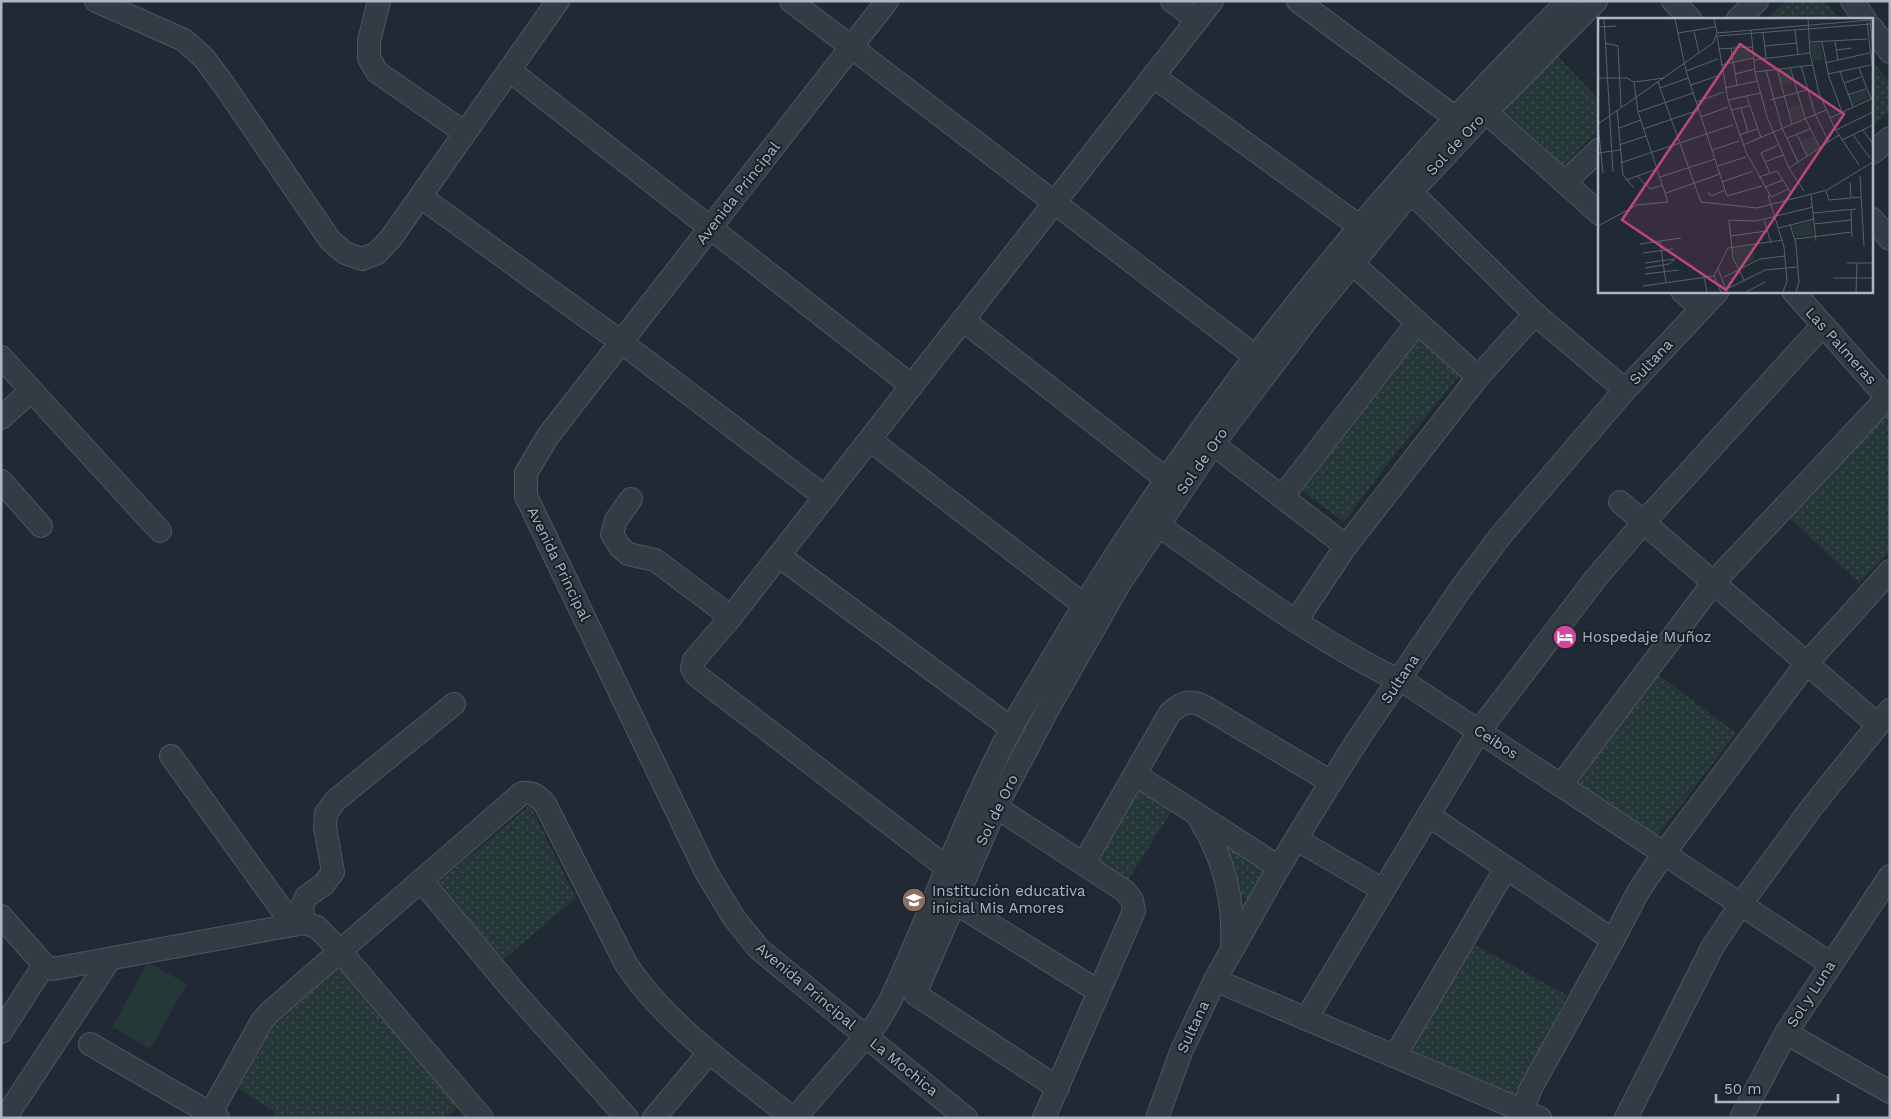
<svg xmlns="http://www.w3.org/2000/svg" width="1891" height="1119" viewBox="0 0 1891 1119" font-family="'Work Sans',sans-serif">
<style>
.grass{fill:#253737}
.park{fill:url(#park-dots)}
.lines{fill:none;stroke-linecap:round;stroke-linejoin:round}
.minor-casing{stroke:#4e5660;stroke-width:24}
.minor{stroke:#333b45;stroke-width:22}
.labels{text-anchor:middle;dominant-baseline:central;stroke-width:4;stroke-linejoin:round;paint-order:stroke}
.street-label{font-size:15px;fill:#adb6c2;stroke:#192029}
.poi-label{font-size:15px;fill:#adb6c2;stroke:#192029;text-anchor:start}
.inset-road{fill:none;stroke:#58616d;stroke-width:1}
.view{fill:#bc477a;fill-opacity:0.15;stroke:#bc477a;stroke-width:2.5}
.inset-edge{fill:none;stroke:#adb6c2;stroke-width:2.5}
</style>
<defs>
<pattern id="park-dots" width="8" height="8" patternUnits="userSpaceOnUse" patternTransform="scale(1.25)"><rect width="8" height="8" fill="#253737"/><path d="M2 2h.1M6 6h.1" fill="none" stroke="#425252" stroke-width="1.8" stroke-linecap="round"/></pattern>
</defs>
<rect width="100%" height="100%" fill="#202934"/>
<!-- grass -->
<path class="grass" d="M148 962 187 984 150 1049 112 1027Z"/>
<!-- park -->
<g class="park">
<path d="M1786 1H1825L1839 19H1766Z"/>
<path d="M1555 53 1600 101V128L1563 167 1499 112Z"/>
<path d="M1872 60 1890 83V111L1872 127Z"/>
<path d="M1410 332 1459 376 1393 457 1344 522 1293 484Z"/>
<path d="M1884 409 1890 416V551L1859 583 1785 514Z"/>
<path d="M1656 673 1736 733 1657 837 1572 781Z"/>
<path d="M1136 786 1173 809 1128 880 1097 859Z"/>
<path d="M530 805 576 898 503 960 439 882Z"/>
<path d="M1230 848 1266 869 1251 898 1247 900 1243 898 1228 852Z"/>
<path d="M1469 942 1567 995 1517 1096 1407 1048Z"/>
<path d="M337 968 344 969 461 1105 445 1118H272L275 1112 239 1089 275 1022Z"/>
</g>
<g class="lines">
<!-- minor casing -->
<g class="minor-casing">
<g id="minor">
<path d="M96 1 184 40 204 58 224 85 330 240 345 253 362 259 377 253 391 238 558 1"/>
<path d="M379 1 369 41V58L377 72 465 133"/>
<path d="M791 1 1255 356"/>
<path d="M887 1 548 436 526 473V496L706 872 734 918 759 949 966 1118"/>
<path d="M1172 1 1197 20"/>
<path d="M1298 1 1456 118"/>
<path d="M1673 1 1690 19"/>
<path d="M1852 1 1865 19"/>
<path d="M1738 19 1757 1"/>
<path d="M1872 28 1890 52"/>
<path d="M509 70 912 386"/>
<path d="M1153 76 1359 226"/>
<path d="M1486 112 1600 214"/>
<path d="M1872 153 1890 138"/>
<path d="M1565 182 1600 149"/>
<path d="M1411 192 1535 314 1625 390"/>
<path d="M421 197 621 342 825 497"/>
<path d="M1872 219 1890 239"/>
<path d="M1353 264 1478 377"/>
<path d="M1682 291 1701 308"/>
<path d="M1793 291 1890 401"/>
<path d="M963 320 1166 479"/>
<path d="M1 357 160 531"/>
<path d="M1 418 31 391"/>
<path d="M870 440 1084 605"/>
<path d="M1213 444 1346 546"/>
<path d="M1 481 41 526"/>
<path d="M1282 497 1417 323"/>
<path d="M631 499 616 520 612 534 620 547 628 554 655 560 731 617"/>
<path d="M1620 502 1877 724"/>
<path d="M1158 525C1238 581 1320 644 1409 685L1831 964"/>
<path d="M779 556 1011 728"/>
<path d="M1296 621 1346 546 1478 377 1535 314"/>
<path d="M171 756 293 925"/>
<path d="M1136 775 1279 867"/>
<path d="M1561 785 1714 582 1887 398"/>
<path d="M996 807 1125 891 1132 900 1134 911 1044 1118"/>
<path d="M1428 815 1613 940"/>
<path d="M1199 818C1224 858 1235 901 1232 949"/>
<path d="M1296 839 1383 890"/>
<path d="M1084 863 1170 713C1182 702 1191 699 1205 707L1331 782"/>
<path d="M946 867 696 675 692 668 694 660 731 617 1212 1"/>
<path d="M421 880 516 994 627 1118"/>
<path d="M954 902 1098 991"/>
<path d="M1 916 44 965 53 969 304 923 317 927 340 951 482 1118"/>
<path d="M304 923 302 906 306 897 324 884 333 872 325 827 326 813 336 800 454 704"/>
<path d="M1215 980 1540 1118"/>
<path d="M1306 1019 1479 731 1596 578 1643 523 1823 325"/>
<path d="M1 1032 44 965"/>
<path d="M1786 1033 1890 1092"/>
<path d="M90 1044 218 1118"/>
<path d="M1395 1056 1506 868"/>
<path d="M1058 1088 915 994 996 807 1049 707 1121 581 1213 444 1309 317 1411 192 1486 112 1596 1"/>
<path d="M1522 1111 1531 1088 1613 940 1638 892 1664 853 1807 663 1890 571"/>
<path d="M5 1118 110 959"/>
<path d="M208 1118 262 1021 270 1012 522 793C533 792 538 796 545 804L626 964C669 1028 733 1070 792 1118"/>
<path d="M654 1118 709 1053"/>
<path d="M795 1118 877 1023 889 1003C931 913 964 818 1011 729 1021 709 1034 690 1045 671 1069 630 1093 590 1119 550 1248 352 1400 168 1568 1"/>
<path d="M1157 1118 1181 1052 1215 980 1279 867 1331 782 1361 735 1462 587 1502 534 1625 390 1718 291"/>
<path d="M1626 1118 1712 948 1741 904 1812 807 1890 710"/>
<path d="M1741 1118 1786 1033 1890 876"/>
</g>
</g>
<!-- minor -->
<use href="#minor" class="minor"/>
</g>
<!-- icons -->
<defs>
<g id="hotel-disc" transform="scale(1.25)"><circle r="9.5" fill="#d1479c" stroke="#192029"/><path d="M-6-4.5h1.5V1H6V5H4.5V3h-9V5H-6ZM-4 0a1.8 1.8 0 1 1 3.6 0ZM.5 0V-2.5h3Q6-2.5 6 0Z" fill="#fff"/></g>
<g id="school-disc" transform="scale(1.25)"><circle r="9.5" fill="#8d6e63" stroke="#192029"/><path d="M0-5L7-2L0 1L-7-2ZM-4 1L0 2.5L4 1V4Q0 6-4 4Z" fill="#fff"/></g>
</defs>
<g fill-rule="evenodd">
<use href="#hotel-disc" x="1565" y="637"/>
<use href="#school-disc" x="914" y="900"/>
</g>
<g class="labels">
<!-- street labels -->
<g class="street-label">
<text transform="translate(1455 145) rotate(-47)">Sol de Oro</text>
<text transform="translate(738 193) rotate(-52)">Avenida Principal</text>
<text transform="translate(1841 346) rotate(48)">Las Palmeras</text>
<text transform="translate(1651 362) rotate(-47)">Sultana</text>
<text transform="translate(1202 461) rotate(-55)">Sol de Oro</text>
<text transform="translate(559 564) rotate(64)">Avenida Principal</text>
<text transform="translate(1400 679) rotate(-56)">Sultana</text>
<text transform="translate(1496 742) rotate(33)">Ceibos</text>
<text transform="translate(997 810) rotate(-64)">Sol de Oro</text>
<text transform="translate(806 986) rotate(40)">Avenida Principal</text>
<text transform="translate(1811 994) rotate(-57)">Sol y Luna</text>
<text transform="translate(1193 1027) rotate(-65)">Sultana</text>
<text transform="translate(904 1067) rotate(39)">La Mochica</text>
</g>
<!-- poi labels -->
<g class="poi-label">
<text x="1582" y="637">Hospedaje Muñoz</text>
<text x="932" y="891">Institución educativa<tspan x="932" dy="17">inicial Mis Amores</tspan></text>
</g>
</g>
<!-- overview -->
<g transform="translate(1598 18)">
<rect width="275" height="275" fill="#202934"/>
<path d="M223 25 225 42 215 43 212 26ZM152 31 153 39 137 43 135 32ZM191 50 194 65 183 68 180 52ZM267 72 270 80 255 87 251 78ZM201 86 205 100 195 104 190 90ZM214 118 221 129 209 136 203 124ZM214 203 215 217 198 219 194 208ZM155 228 156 242 140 248 135 230Z" fill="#253737"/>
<path class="inset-road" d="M6 1 15 154M77 1 88 53 129 178 164 168M116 1 119 15 272 2M210 1 212 35 221 75 237 111 261 147M272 1 275 34M269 4 275 54M0 9 18 8M153 12 157 54 169 99 191 150 206 173M197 12 200 36M96 13 101 35M165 14 168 40M80 15 117 9M237 23 240 42M211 24 269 21M224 24 231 59 244 94M7 25 20 28 23 89M166 28 199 25M133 30 139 67M120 31 154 29M238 32 254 30M156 42 212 35M227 45 271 35M123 47 155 40M203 48 217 96 231 124M192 49 207 100 222 130M261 50 273 81M179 51 194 106M168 52 184 110 200 144M88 53 120 41M157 54 215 47M242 54 255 89M137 56 157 51M230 56 273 47M60 63 62 70 90 60M246 65 263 59M93 67 122 57M62 70 103 184 159 190 229 172 275 144M127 70 159 63M249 77 268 71M149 79 163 120M130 82 162 75M172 82 209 72M98 84 126 74M143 90 150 114M0 91V60H29L36 64 66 60M19 92 25 157 36 170M133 92 151 88M40 94 95 75M103 99 130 89M232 100 275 80M0 106 115 25 119 15M0 107 5 155M21 110 43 102M45 111 101 92M238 112 275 94M265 112 275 126M199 116 209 138M141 117 159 111M255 117 272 140M189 120 212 111M244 122 275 107M21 127 48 118M145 127 228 92M114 132 141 123M0 135 22 132M167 144 185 137M22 145 135 107M119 148 148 139M191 150 241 117M172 155 163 135 180 127M39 158 52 171 65 167M262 158 266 228M62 159 117 141M161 159 179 153 193 175M28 162 59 151M124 164 155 153M252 164 253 180M167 169 185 162M191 171 173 179 148 134 130 82 119 18 273 6M228 173 231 182 263 179M110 174 113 178 127 172M68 175 122 156M170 177 186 229 189 263 185 274M213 177 218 223M253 191 254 219M215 195 258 191M166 202 173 225M192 206 198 226 201 264 198 274M216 206 253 202M0 208 39 187 70 184 40 94 36 64M181 210 216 201M132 218 169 213M197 221 254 214M62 223 68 265M42 226 83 220M45 235 75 231M47 245 77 241M249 245H275M47 250 71 246 77 241M120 251 129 274M47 256 81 252M116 258 123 274M106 259 109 274M126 259 162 241 187 238M235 260H275M146 262 135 240 131 202 158 203 215 189M45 268 116 258 130 230 185 222M131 270 167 252 199 249M148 274 167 264M258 274 259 245"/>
<path class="view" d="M142 26 246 96 128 272 24 202Z"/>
<rect width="275" height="275" class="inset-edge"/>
</g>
<!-- border -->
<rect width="1891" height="1119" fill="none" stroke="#adb6c2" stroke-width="5"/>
<!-- scale -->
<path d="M1716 1094v8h122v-8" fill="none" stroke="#adb6c2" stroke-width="2.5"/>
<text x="1724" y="1094" font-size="15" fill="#adb6c2" stroke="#192029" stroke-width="4" paint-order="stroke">50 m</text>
</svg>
